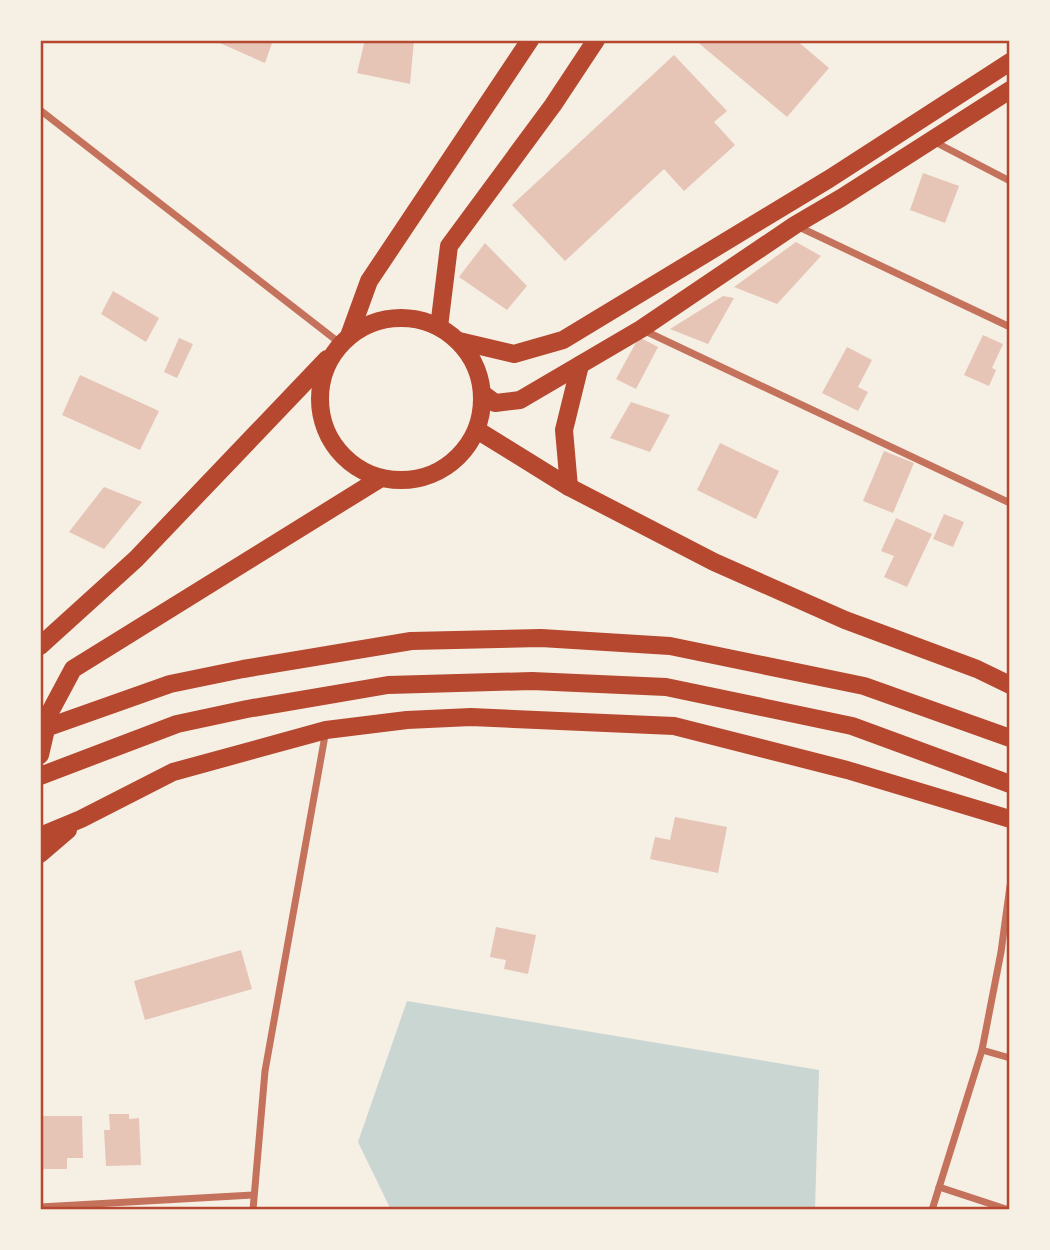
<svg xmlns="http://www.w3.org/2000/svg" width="1050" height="1250" viewBox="0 0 1050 1250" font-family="'Noto Sans',sans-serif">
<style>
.water{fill:#c9d6d2}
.building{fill:#e6c5b7}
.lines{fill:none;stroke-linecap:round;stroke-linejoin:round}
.minor{stroke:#c5725c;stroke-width:7}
.primary{stroke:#b5482f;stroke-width:18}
.trunk{stroke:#b5482f;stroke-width:18}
.neatline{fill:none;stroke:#b5482f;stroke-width:2.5}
</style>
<rect width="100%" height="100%" fill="#f6efe4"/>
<!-- water -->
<path class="water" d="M407 1001 819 1070 815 1210H391L358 1142Z"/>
<!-- building -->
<g class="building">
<path d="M213 40H273L265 63Z"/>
<path d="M365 40H414L410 84 357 73Z"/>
<path d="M695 40H796L829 68 787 117Z"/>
<path d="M674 55 727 111 714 122 735 145 684 191 664 169 565 261 512 205Z"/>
<path d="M923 173 959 186 945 223 910 210Z"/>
<path d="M796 242 821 256 777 304 734 287Z"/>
<path d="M485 243 527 286 507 310 459 277Z"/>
<path d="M113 291 159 318 146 342 101 314Z"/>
<path d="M723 296 734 298 708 344 670 329Z"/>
<path d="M983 335 1003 344 992 368 996 370 989 386 964 375Z"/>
<path d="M639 337 658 347 636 389 616 379Z"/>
<path d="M179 338 193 344 177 378 164 372Z"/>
<path d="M847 347 872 360 858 387 868 392 858 411 822 393Z"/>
<path d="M80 375 159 411 140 450 62 415Z"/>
<path d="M631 402 670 415 650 452 610 438Z"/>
<path d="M720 443 779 471 756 519 697 490Z"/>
<path d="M884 451 914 463 893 513 863 501Z"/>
<path d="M104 487 142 502 104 549 69 532Z"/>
<path d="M944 514 964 522 953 547 933 539Z"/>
<path d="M896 518 932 534 907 587 884 577 894 556 881 551Z"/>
<path d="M675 817 727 827 718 873 650 859 655 837 670 840Z"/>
<path d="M496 927 536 935 528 974 504 969 506 960 490 957Z"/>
<path d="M241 950 252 989 145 1020 134 981Z"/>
<path d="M109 1114H129V1119L139 1118 141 1165 106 1166 104 1130H110Z"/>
<path d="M40 1116H82L83 1158H67V1169H40Z"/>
</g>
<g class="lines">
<!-- minor -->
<g class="minor">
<path d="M40 110 341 344"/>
<path d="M933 141 1010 181"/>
<path d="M799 227 1010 327"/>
<path d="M643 330 1010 503"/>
<path d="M982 1050 1010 1058"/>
<path d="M939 1187 1009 1210"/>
<path d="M40 1207 253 1195"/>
<path d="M253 1210 265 1071 326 730"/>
<path d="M932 1210 982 1050 1001 952 1010 886"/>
</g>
<!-- primary -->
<g class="primary">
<path d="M439 327 449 246 553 105 596 40"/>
<path d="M349 336 369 281 530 40"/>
<path d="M459 341 514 354 563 340 829 179 1010 62"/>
<path d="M483 394 495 403 520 400 641 329 795 225 841 198 1010 90"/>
</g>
<!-- trunk -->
<g class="trunk">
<circle cx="401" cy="399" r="81"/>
<path d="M477 430 569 487 714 562 845 620 977 669 1010 685"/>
<path d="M569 487 564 430 580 365"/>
<path d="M40 646 136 559 327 359"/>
<path d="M40 730 170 684 243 669 411 641 541 638 670 646 864 686 1010 738"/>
<path d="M40 755 50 712 73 669 381 478"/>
<path d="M40 776 177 724 247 709 388 685 532 681 666 687 852 726 1010 784"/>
<path d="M40 836 81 819 173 772 326 730 407 720 471 717 674 726 847 770 1010 819"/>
<path d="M40 854 68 830"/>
</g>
</g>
<!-- border -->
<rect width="1050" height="1250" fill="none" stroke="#f6efe4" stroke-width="84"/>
<rect x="42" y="42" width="966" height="1166" class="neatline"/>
</svg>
